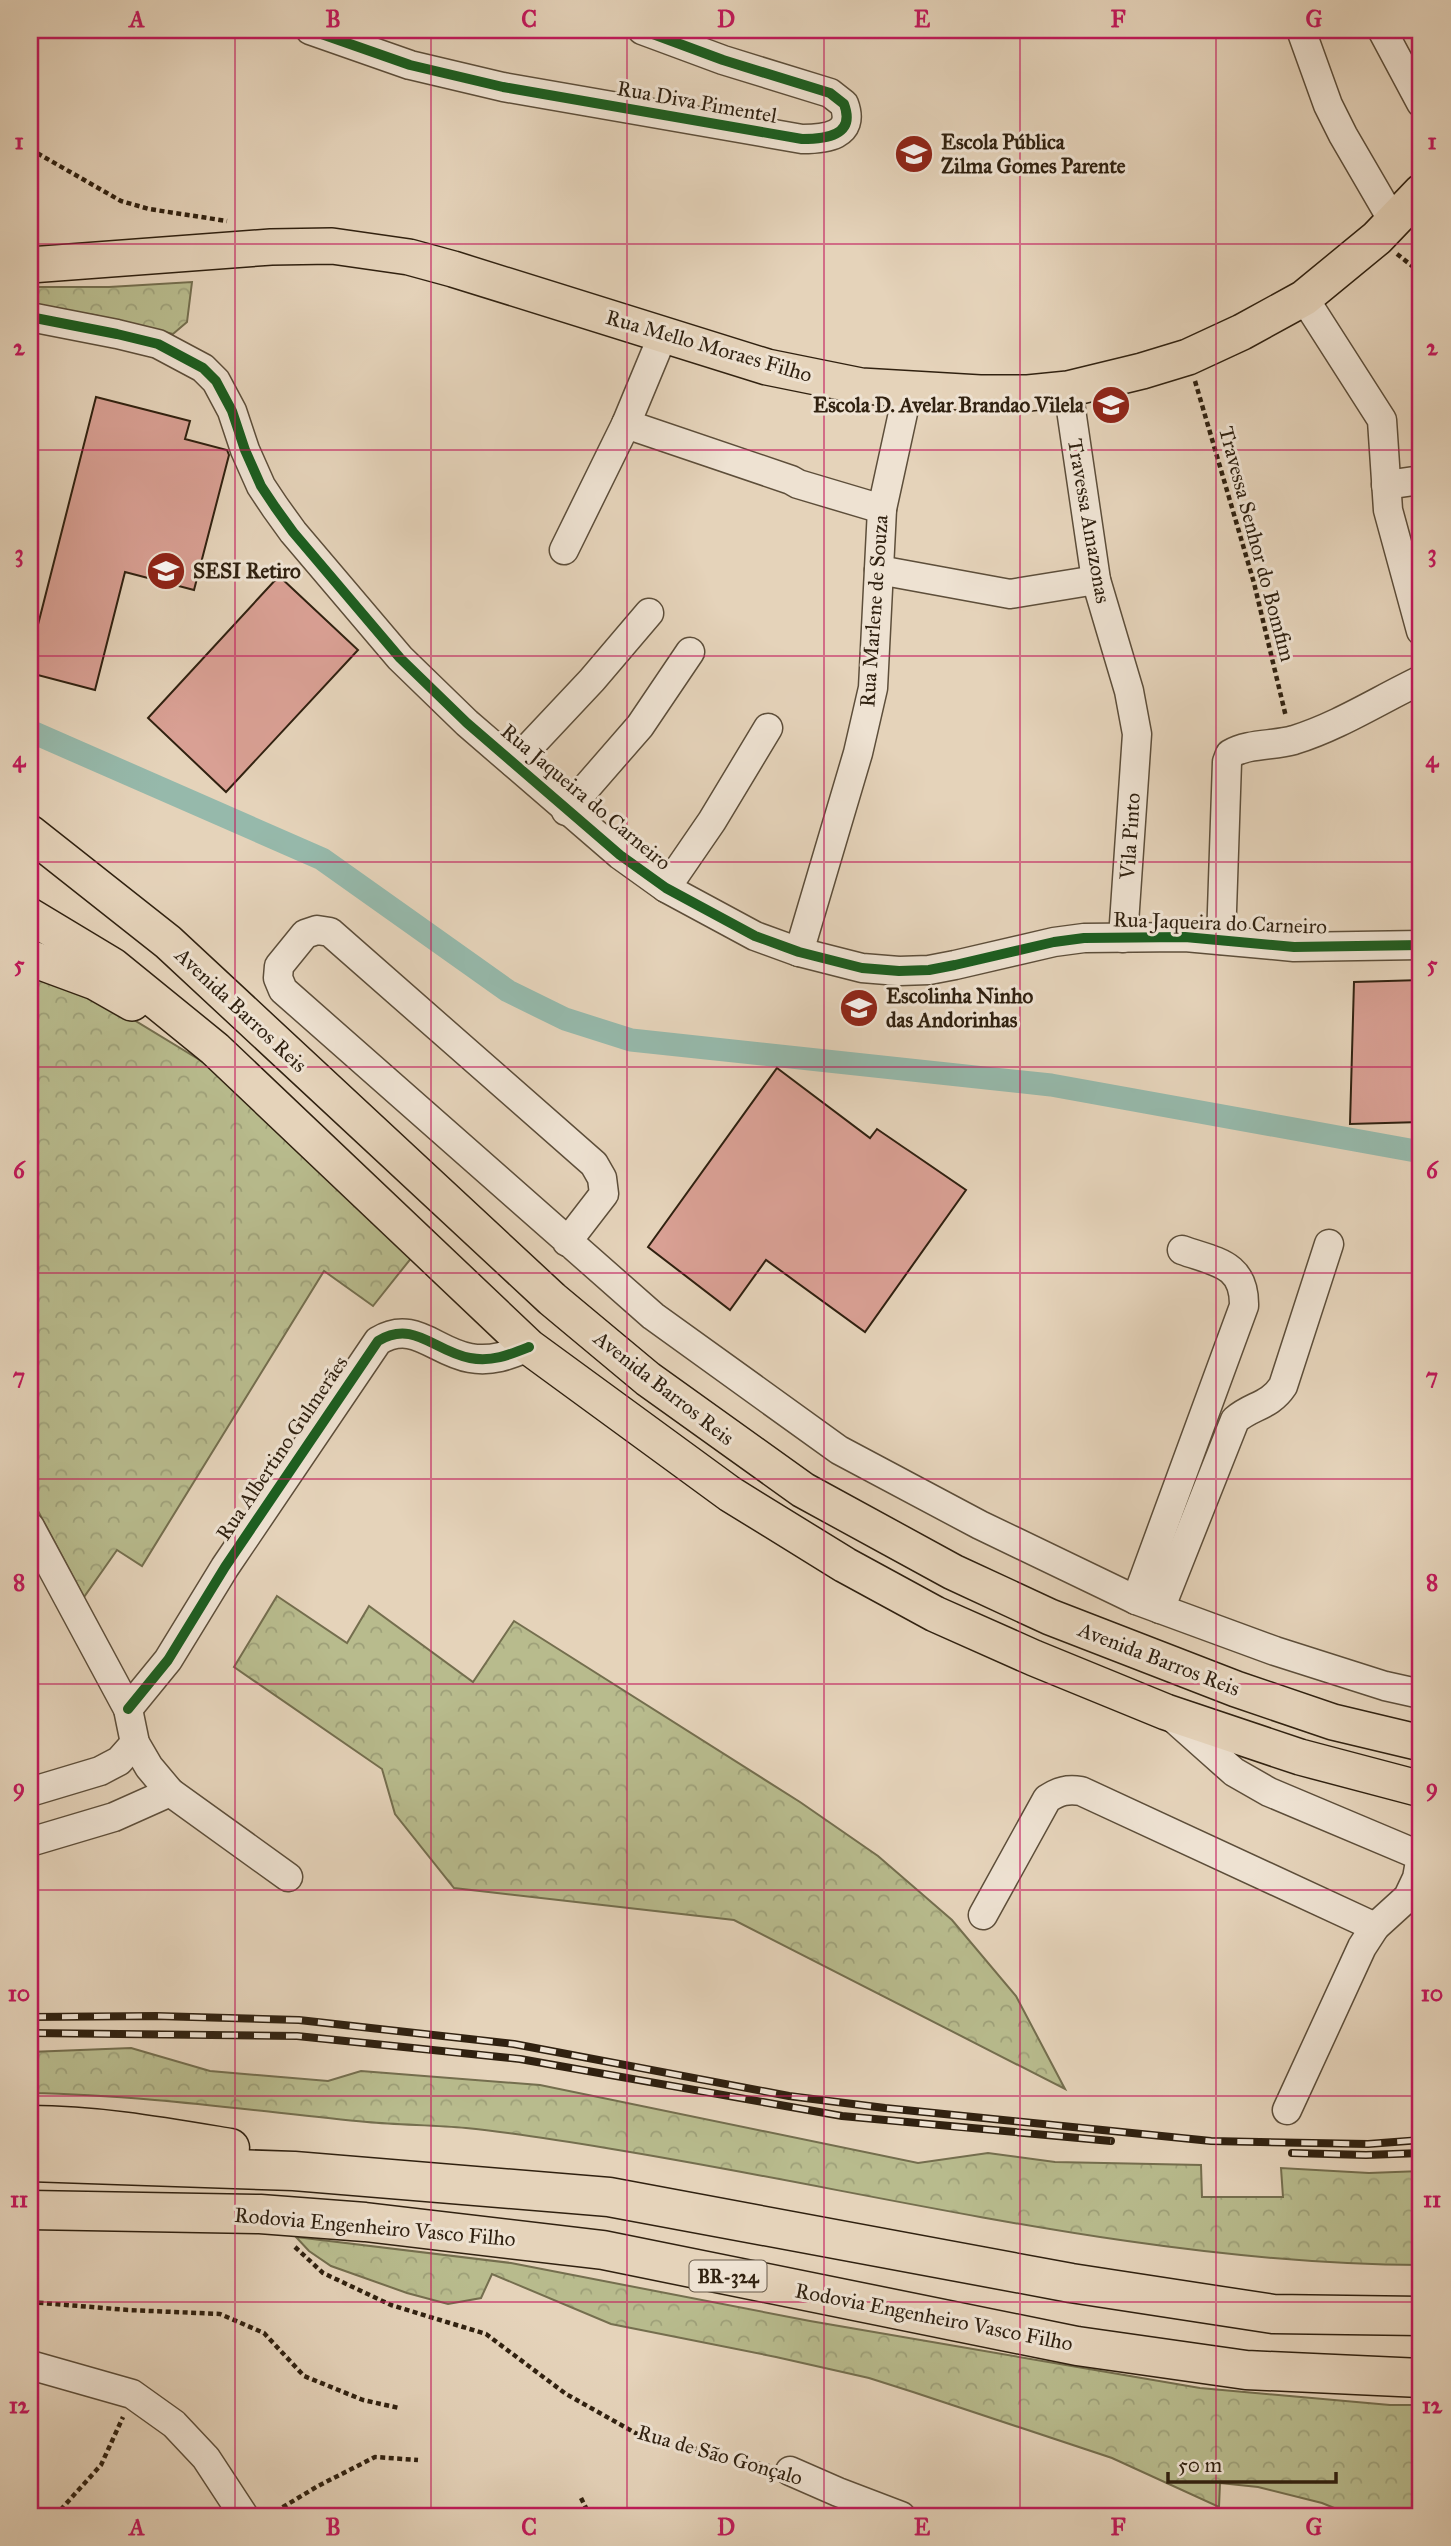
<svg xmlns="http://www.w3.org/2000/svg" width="1451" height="2546" viewBox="0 0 1451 2546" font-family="'IM FELL Great Primer',serif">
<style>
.forest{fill:url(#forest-crowns);stroke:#746e4e;stroke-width:2}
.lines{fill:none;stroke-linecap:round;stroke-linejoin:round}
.canal{stroke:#96b9ab;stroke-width:23}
.building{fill:#d9a094;stroke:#302110;stroke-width:2}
.minor-casing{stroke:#5d4e3a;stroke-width:31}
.major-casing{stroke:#302110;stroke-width:38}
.highway-casing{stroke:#302110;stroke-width:41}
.path{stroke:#302110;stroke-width:4.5;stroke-dasharray:5 3.5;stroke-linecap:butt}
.minor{stroke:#eee2d2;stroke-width:28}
.major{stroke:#e5d3ba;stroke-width:35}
.highway{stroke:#e5d3ba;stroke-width:38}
.rail-casing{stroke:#302110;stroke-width:8}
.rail{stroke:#eee2d2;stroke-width:5;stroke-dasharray:16;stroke-linecap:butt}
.cycleway-casing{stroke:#eee2d2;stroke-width:15}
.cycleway{stroke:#1b5e20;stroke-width:10}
.grid{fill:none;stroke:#c2185b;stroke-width:2;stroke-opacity:0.55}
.labels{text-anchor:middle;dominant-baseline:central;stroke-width:6;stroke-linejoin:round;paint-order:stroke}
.shield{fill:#eee2d2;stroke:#695b4a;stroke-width:2}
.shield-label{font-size:19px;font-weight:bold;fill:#302110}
.street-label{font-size:21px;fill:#302110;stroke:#eee2d2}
.poi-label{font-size:21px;font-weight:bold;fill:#302110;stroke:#eee2d2;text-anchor:start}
.neatline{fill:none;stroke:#c2185b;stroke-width:2.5}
.grid-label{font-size:23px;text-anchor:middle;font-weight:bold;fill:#c2185b}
</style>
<defs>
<pattern id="forest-crowns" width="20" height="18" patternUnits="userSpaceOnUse" patternTransform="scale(1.75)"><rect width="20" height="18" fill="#b8bb8d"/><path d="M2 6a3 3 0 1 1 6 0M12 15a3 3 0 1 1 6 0" fill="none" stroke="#9ea079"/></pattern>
</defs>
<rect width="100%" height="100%" fill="#e5d3ba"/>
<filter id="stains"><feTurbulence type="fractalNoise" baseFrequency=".00286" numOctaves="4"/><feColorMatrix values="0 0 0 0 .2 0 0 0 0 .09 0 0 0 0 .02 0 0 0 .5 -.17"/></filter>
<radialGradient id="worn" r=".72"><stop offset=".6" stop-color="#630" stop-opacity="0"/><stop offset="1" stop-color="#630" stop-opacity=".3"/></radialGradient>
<!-- forest -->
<g class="forest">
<path d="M192 282 187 322 173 334 94 315 30 305V287H109Z"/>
<path d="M30 971 88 992 208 1065 412 1257 373 1306 324 1271 142 1566 117 1550 84 1597 30 1496Z"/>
<path d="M277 1596 347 1643 369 1606 473 1682 514 1621 800 1802 878 1856 952 1920 1016 1996 1065 2089 734 1920 454 1888 395 1814 382 1769 234 1667Z"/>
<path d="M131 2048 210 2071 328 2081 361 2071 540 2085 918 2163 988 2153 1055 2162 1201 2165 1202 2197H1283L1281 2168 1369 2173 1421 2171V2265C1148 2264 881 2193 612 2149 564 2141 514 2133 466 2128 433 2125 400 2125 367 2122 255 2111 143 2095 30 2093V2052Z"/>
<path d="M296 2237 511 2263 810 2321 1200 2388 1390 2405H1421V2516H1354L1322 2503 1258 2487 1220 2483 1219 2507 1112 2458 913 2392 869 2378 776 2357 611 2324 492 2274 481 2298 448 2304 407 2293 331 2266 309 2251Z"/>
</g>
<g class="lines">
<!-- canal -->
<path class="canal" d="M30 731 322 859 508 991 565 1019 631 1040 1051 1085 1421 1152"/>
</g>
<!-- building -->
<g class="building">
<path d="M96 397 190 421 185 439 227 450 229 455 194 590 125 572 95 690 30 673V656Z"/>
<path d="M279 576 358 650 226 792 148 718Z"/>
<path d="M1421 980V1122L1350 1124 1354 982Z"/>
<path d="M777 1068 870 1138 877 1129 966 1190 865 1332 766 1260 730 1310 648 1247Z"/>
</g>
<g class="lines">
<!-- minor casing -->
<g class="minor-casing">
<g id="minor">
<path d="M310 30 410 65 503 87 802 139C825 139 856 136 844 104L830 93 723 60 642 30"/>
<path d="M1301 30 1328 105 1343 135 1393 221"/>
<path d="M1382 30 1421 103"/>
<path d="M1304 298 1382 420 1388 510 1421 631"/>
<path d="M30 317 117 334 158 344 203 368 216 381 232 411 245 450 261 486 275 507 293 532 400 658 467 723 620 855 666 888 755 936 799 952 862 968 899 971 929 970 955 965 1054 942 1084 938 1185 937 1294 947 1421 945"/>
<path d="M1068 389 1096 580 1129 691 1137 734 1123 938"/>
<path d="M626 424 791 480 798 484 882 509"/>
<path d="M1386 485 1421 480"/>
<path d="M564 550 626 424 663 335"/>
<path d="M879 570 1010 594 1096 580"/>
<path d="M514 763 592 680 649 613"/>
<path d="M566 811 640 726 690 652"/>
<path d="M666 888 712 821 768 728"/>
<path d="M1221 940 1227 762 1230 754C1249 743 1273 746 1294 740 1339 726 1379 700 1421 680"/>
<path d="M799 952 858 753 873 688 882 509 908 390"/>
<path d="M567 1242 604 1194 602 1178 594 1164 330 932 317 930 305 934 279 966 278 978 283 990 653 1316 839 1450 980 1525 1136 1600 1275 1651 1385 1686 1421 1694"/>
<path d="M30 1527 128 1709 135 1743 149 1767 170 1792 288 1877"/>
<path d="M1136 1600 1244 1306C1245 1263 1215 1262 1182 1250"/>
<path d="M1160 1609 1235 1420C1252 1405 1269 1407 1283 1386L1329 1244"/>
<path d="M128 1709 168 1660 225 1567 378 1341C414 1319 435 1352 470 1358 492 1362 509 1355 529 1347"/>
<path d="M1171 1716 1234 1772 1269 1792 1421 1856"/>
<path d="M30 1792 100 1771 119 1761 135 1743"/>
<path d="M30 1842 114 1817 170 1792"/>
<path d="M983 1915 1047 1799C1059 1791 1067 1789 1081 1791L1375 1927"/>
<path d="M1287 2110 1362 1947 1375 1927 1408 1897 1417 1878 1421 1856"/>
<path d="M30 2365 132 2394 174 2424 206 2458 244 2516"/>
<path d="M790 2471 838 2492 901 2516"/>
</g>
</g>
<!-- major casing -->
<g class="major-casing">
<g id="major">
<path d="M30 265 271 247 332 246 409 257 453 269 767 367 861 386 980 393H1028L1068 389 1142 371 1188 357 1242 332 1304 298 1377 238 1421 192"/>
<path d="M30 833 168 942 552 1299 648 1379 803 1490 953 1572 1050 1617 1236 1689 1333 1722 1421 1743"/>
<path d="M30 916 113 966 215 1049 529 1347 730 1494 845 1565 935 1614 1034 1658 1166 1712 1300 1757 1421 1789"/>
<path d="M30 958 95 982 132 1003"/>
</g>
</g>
<!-- highway casing -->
<g class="highway-casing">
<g id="highway">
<path d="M30 2125C97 2125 164 2137 230 2148"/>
<path d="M30 2162 294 2171 609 2197 1071 2283 1273 2314 1421 2316"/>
<path d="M30 2210 260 2214 365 2222 603 2250 1077 2346 1246 2370 1421 2378"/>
</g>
</g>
<!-- path -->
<g class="path">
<path d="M30 149 121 201 149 209 227 221"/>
<path d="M1397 254 1421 273"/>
<path d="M1195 381 1254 583 1286 717"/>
<path d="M295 2247 323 2273 391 2305 486 2334 566 2394 639 2435 769 2466"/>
<path d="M30 2302 128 2310 220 2314 264 2333 304 2376 363 2400 399 2408"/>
<path d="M581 2498 590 2516"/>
<path d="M55 2516 101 2465 123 2417"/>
<path d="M268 2516 318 2486 375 2457 418 2460"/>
</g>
<!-- minor -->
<use href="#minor" class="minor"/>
<!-- major -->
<use href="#major" class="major"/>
<!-- highway -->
<use href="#highway" class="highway"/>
<!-- rail casing -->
<g class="rail-casing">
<g id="rail">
<path d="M30 2017 156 2016 299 2020 514 2044 789 2096 885 2108 1211 2141 1368 2144 1421 2140"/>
<path d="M30 2033 297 2036 520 2059 842 2116 1111 2141"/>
<path d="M1292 2153 1366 2155 1421 2153"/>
</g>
</g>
<!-- rail -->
<use href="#rail" class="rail"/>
<!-- cycleway casing -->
<g class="cycleway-casing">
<g id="cycleway">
<path d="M310 30 410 65 503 87 802 139C825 139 856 136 844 104L830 93 723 60 642 30"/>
<path d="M30 317 117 334 158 344 203 368 216 381 232 411 245 450 261 486 275 507 293 532 400 658 467 723 620 855 666 888 755 936 799 952 862 968 899 971 929 970 955 965 1054 942 1084 938 1185 937 1294 947 1421 945"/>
<path d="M128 1709 168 1660 225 1567 378 1341C414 1319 435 1352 470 1358 492 1362 509 1355 529 1347"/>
</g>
</g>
<!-- cycleway -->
<use href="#cycleway" class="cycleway"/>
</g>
<!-- grid -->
<path class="grid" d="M235 30V2516M431 30V2516M627 30V2516M824 30V2516M1020 30V2516M1216 30V2516M30 244H1421M30 450H1421M30 656H1421M30 862H1421M30 1067H1421M30 1273H1421M30 1479H1421M30 1684H1421M30 1890H1421M30 2096H1421M30 2302H1421"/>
<!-- icons -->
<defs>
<g id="school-disc" transform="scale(2.0125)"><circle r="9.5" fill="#8f2418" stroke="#eee2d2"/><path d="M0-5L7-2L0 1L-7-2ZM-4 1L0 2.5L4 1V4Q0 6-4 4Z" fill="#fff"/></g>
</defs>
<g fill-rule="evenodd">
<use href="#school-disc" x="914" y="154"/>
<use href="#school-disc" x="1111" y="405"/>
<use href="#school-disc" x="166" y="571"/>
<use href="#school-disc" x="859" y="1008"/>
</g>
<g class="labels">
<!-- shield labels -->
<rect class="shield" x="689.5" y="2260.5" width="77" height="31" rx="5"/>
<g class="shield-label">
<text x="728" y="2276">BR-324</text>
</g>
<!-- street labels -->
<g class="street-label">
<text transform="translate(697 102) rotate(10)">Rua Diva Pimentel</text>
<text transform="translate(709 346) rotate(16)">Rua Mello Moraes Filho</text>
<text transform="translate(1089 521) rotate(80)">Travessa Amazonas</text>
<text transform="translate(1257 544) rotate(75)">Travessa Senhor do Bomfim</text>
<text transform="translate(874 611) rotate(-86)">Rua Marlene de Souza</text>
<text transform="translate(586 797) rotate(40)">Rua Jaqueira do Carneiro</text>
<text transform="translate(1130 836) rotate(-86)">Vila Pinto</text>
<text transform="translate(1220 923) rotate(2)">Rua Jaqueira do Carneiro</text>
<text transform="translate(241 1010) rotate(43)">Avenida Barros Reis</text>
<text transform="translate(664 1388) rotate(38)">Avenida Barros Reis</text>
<text transform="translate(282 1448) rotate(-56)">Rua Albertino Gulmerães</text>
<text transform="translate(1159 1659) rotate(21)">Avenida Barros Reis</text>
<text transform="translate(375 2227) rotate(5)">Rodovia Engenheiro Vasco Filho</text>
<text transform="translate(934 2317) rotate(11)">Rodovia Engenheiro Vasco Filho</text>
<text transform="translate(720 2455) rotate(16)">Rua de São Gonçalo</text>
</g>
<!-- poi labels -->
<g class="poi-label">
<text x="941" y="142">Escola Pública<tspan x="941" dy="24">Zilma Gomes Parente</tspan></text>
<text x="1084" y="405" text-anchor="end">Escola D. Avelar Brandao Vilela</text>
<text x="193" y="571">SESI Retiro</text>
<text x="886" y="996">Escolinha Ninho<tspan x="886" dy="24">das Andorinhas</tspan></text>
</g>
</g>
<!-- margin -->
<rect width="1451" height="2546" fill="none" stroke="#e5d3ba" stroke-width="77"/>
<!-- scale -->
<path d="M1168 2472v10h168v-10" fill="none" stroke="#302110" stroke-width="3.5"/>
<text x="1178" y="2472" font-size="21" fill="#302110" stroke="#eee2d2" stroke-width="5" paint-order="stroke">50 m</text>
<rect x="38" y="38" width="1374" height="2470" class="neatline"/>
<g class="grid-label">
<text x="137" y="27">A</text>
<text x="333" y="27">B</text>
<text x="529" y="27">C</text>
<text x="726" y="27">D</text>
<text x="922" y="27">E</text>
<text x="1118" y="27">F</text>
<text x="1314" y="27">G</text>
<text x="19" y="149">1</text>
<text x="1432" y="149">1</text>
<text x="19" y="355">2</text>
<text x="1432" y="355">2</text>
<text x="19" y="561">3</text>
<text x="1432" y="561">3</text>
<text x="19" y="767">4</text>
<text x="1432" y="767">4</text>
<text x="19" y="972">5</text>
<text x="1432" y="972">5</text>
<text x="19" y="1178">6</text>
<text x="1432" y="1178">6</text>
<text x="19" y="1384">7</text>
<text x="1432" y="1384">7</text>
<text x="19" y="1590">8</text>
<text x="1432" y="1590">8</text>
<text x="19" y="1795">9</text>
<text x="1432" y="1795">9</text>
<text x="19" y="2001">10</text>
<text x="1432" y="2001">10</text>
<text x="19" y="2207">11</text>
<text x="1432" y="2207">11</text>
<text x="19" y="2413">12</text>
<text x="1432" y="2413">12</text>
<text x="137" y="2535">A</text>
<text x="333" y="2535">B</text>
<text x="529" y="2535">C</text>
<text x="726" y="2535">D</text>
<text x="922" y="2535">E</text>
<text x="1118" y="2535">F</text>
<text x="1314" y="2535">G</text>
</g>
<rect width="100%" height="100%" filter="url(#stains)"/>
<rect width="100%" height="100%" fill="url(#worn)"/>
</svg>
